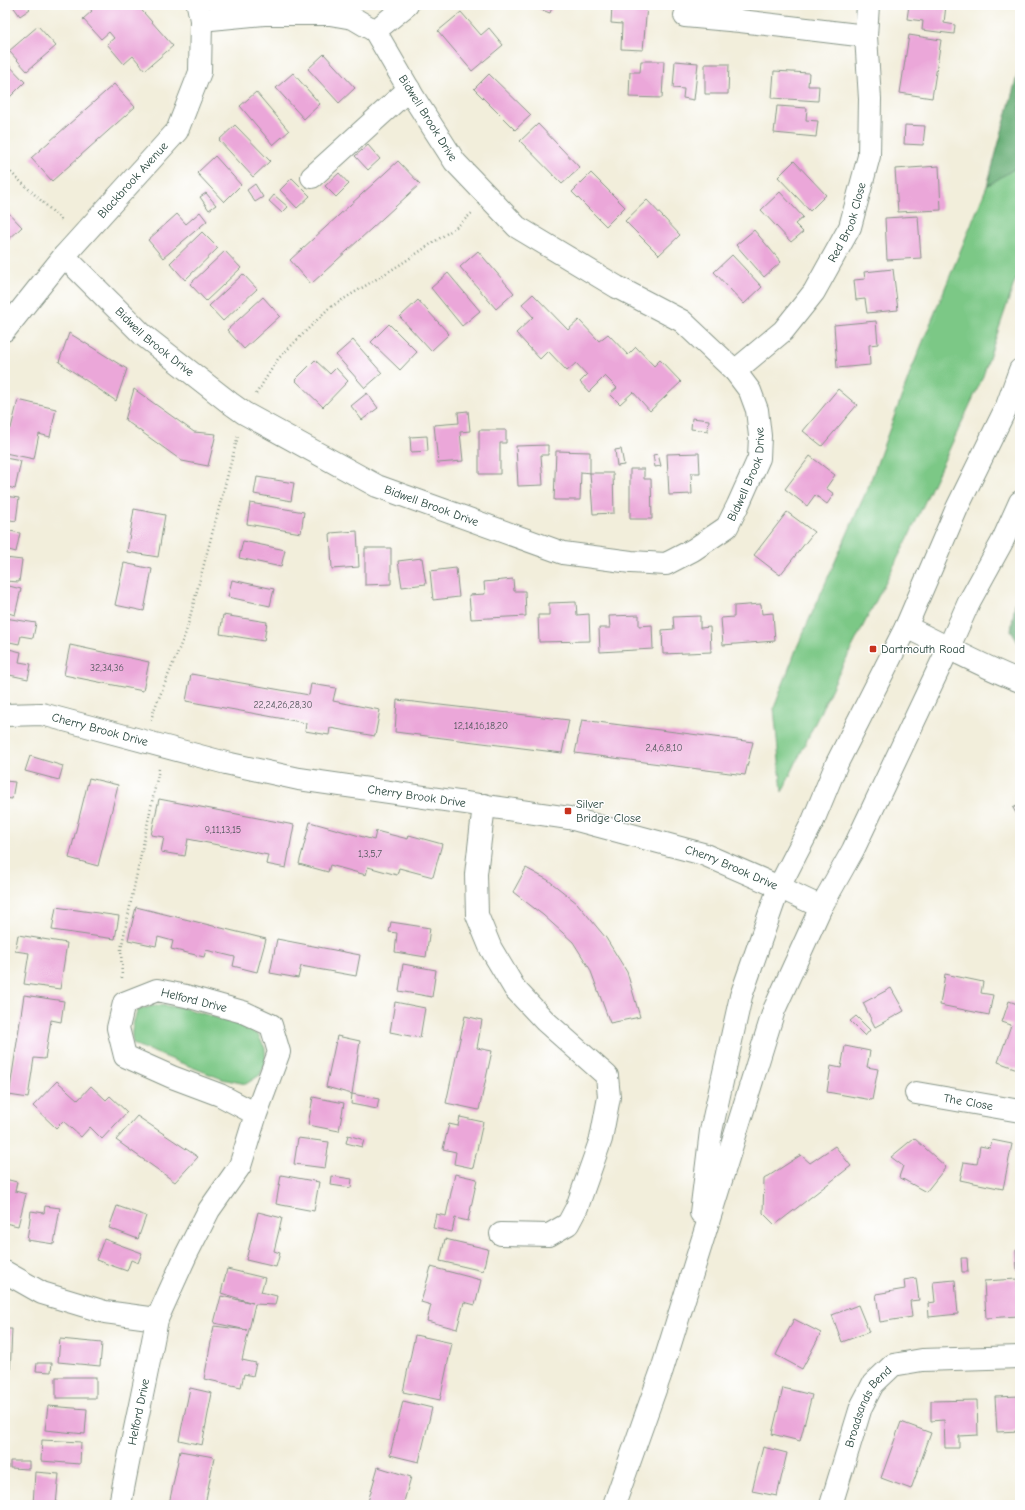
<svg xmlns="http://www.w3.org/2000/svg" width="1025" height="1510" viewBox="0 0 1025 1510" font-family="'Comic Neue',sans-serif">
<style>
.green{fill:#7cc886;stroke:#4e825d}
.forest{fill:#65ac73;stroke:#427454}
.building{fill:#eba7d9}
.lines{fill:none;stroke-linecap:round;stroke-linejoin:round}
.minor-casing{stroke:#889688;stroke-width:24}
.major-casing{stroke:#889688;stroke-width:24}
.path{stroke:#889688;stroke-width:2.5;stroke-dasharray:1 3;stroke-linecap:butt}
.minor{stroke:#fff;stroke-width:22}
.major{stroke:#fff;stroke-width:22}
.poi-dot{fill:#c8321e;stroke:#fff;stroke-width:1.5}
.labels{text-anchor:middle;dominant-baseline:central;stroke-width:3;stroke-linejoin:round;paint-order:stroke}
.number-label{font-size:10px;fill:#52585d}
.street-label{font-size:12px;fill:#1f3d34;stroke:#fff}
.poi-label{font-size:12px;fill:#1f3d34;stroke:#fff;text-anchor:start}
</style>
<rect width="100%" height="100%" fill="#fff"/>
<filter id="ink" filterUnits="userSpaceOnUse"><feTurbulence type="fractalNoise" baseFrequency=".025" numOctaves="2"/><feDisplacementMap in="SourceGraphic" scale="8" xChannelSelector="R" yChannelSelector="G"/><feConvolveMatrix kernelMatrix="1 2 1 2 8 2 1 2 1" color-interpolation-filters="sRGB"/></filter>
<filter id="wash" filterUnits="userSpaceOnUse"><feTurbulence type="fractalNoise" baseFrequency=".012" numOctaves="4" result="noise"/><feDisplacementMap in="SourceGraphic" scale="16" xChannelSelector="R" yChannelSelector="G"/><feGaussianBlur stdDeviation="0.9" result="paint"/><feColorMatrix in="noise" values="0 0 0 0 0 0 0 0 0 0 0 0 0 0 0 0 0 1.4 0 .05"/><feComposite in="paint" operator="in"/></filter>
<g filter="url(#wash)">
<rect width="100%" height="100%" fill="#f2eedb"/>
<!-- green -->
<g class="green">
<path d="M1020 165V266L982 379 908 538 840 671 782 792 774 708 797 647 869 485 912 368 987 186Z"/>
<path d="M156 1005 181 1007 241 1025 258 1035 265 1048 266 1062 260 1075 246 1084 222 1079 133 1044C130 1031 133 1022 138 1010Z"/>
</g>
<!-- forest -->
<g class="forest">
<path d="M1020 65V165L987 186Z"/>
<path d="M1020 582V646L1011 631 1017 588Z"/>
</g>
<g id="blocks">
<!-- building -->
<g class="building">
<path d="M12 5H27L30 9 20 16Z"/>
<path d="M86 5H137L173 46 145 70 133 56 124 64 107 44 114 38 109 32 101 39 83 19 92 11Z"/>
<path d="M529 5H553L550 13Z"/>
<path d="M612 5 647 6 643 50 621 49 622 24 611 23Z"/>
<path d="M909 5H946L944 23 955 25 954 34 922 30 923 21 907 19Z"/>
<path d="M461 12 481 35 489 28 503 45 472 71 438 31Z"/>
<path d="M38 26 56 46 27 71 9 51Z"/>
<path d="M909 35 941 40 932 98 900 93Z"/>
<path d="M324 54 355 88 339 103 308 69Z"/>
<path d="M5 61 25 82 5 102Z"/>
<path d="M641 61H664L662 98 629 97 630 72H640Z"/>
<path d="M675 61 698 63 694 100 683 98 684 89 673 88Z"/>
<path d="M705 64H729L728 94H705Z"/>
<path d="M774 71 809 73 808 86H819L818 101 772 98Z"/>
<path d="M293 73 320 104 304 119 276 88Z"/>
<path d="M489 74 531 115 515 130 474 89Z"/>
<path d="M114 84 135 107 52 181 31 158Z"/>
<path d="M256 92 289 131 273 145 240 106Z"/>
<path d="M777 106 807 108 806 120 818 121 816 137 774 133Z"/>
<path d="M538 124 580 168 562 184 520 141Z"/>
<path d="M235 125 270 161 253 177 219 140Z"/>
<path d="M905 125 925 126 923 145 904 144Z"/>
<path d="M368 145 380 159 368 170 355 156Z"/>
<path d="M215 156 241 185 224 202 197 173Z"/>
<path d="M398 161 420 184 311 284 290 260Z"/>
<path d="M794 161 826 195 810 211 778 177Z"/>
<path d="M939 166 941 210 898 212 895 169Z"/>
<path d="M339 173 349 184 336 197 325 186Z"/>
<path d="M591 173 625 207 606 226 572 192Z"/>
<path d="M292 178 310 196 297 208 280 190Z"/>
<path d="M255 184 263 197 255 202 247 190Z"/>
<path d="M780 192 803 217 795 224 803 232 791 242 761 210Z"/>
<path d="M206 193 216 205 209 210 200 197Z"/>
<path d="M274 195 288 207 282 213 269 201Z"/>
<path d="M647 200 680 235 659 255 625 221Z"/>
<path d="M5 209 22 227 5 243Z"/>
<path d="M200 212 207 221 163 258 148 240 177 214 186 224Z"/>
<path d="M918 216 921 258 887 260 885 218Z"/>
<path d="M754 230 781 262 764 277 736 245Z"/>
<path d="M202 232 218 248 185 280 170 263Z"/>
<path d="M225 251 241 268 206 301 190 284Z"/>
<path d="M478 251 514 293 496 309 460 267Z"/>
<path d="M732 255 762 287 744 304 714 272Z"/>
<path d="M893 269 898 310 867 313 865 299 856 300 854 280 865 279 864 272Z"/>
<path d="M448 273 480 311 462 326 431 288Z"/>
<path d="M243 274 257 289 223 321 209 306Z"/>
<path d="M533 294 568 330 579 320 599 341 608 334 628 355 636 347 654 366 660 360 681 382 650 411 633 392 620 404 610 394 617 388 605 376 589 392 580 382 587 375 576 363 567 371 548 351 540 359 516 333 533 317 522 304Z"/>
<path d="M263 297 280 316 244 349 227 330Z"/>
<path d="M418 300 449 334 431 351 400 317Z"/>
<path d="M876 321 878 344 869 345 870 365 837 368 834 325Z"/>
<path d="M389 324 417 352 400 370 371 342Z"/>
<path d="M69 333 127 369 116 401 59 362Z"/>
<path d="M353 340 382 373 365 388 336 355Z"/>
<path d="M315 360 330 374 336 368 348 381 323 407 295 380Z"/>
<path d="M134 389 194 432 216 434 208 466 182 461 125 420Z"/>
<path d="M838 389 857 405 822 446 803 431Z"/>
<path d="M367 393 378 408 362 420 351 406Z"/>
<path d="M18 400 56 409 50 437 39 434 34 459 5 453V427L11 428Z"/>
<path d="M468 411 470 431 460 432 463 461 438 463 434 425 459 423 458 412Z"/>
<path d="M692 418 709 420 708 431 691 429Z"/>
<path d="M479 430H506V443H500V474H479Z"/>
<path d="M427 436 428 451 411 452 410 437Z"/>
<path d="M548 445V455H541L543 485 518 486 516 446Z"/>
<path d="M621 449 624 465 617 466 615 450Z"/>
<path d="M556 451 590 452V473H613L614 513 593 514 590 473 581 472 580 500H554Z"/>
<path d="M699 453 700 473H691L692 494 669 495 667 454Z"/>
<path d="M658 454 661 466 655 467 653 455Z"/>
<path d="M810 456 835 475 826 488 834 494 827 504 815 495 807 506 785 489Z"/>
<path d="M5 458 21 461 15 489 5 486Z"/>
<path d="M630 469H644V479H651L652 519H630Z"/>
<path d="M257 477 294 483 291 501 254 494Z"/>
<path d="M5 496 19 498 16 521 5 519Z"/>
<path d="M250 503 304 512 301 533 247 524Z"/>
<path d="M134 509 165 515 158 557 127 552Z"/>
<path d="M787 512 814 532 780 575 754 555Z"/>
<path d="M5 530 20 533 16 552 5 549Z"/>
<path d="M357 531 359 567 332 569 330 533Z"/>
<path d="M243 541 285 550 281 567 239 558Z"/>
<path d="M365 548H391V584L365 585Z"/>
<path d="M5 558 22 560 19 582 5 581Z"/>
<path d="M422 558 426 584 402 587 398 561Z"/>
<path d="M124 563 152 569 144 611 115 605Z"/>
<path d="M456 568 459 597 433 600 430 571Z"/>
<path d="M513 579 514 591H525L526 616 471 619 469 595 485 594 484 582Z"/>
<path d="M232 580 274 589 270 606 228 597Z"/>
<path d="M5 585 21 589 15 615 5 612Z"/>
<path d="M576 602 577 615 589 614 590 641 539 642 538 615H549V603Z"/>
<path d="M761 604 762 614 773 613 775 641 723 645 721 618 734 617V606Z"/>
<path d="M223 615 267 622 264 641 220 634Z"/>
<path d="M639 615V626L652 625 653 649 600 652 599 628H610L609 616Z"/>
<path d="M700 616V628L710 627 711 652 663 654 662 630 674 629 673 617Z"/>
<path d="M5 618 36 623 33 638 21 636 19 644 5 641Z"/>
<path d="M70 645 149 662 143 691 64 675Z"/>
<path d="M5 648 21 652 19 662 31 664 28 679 5 674Z"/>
<path d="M191 674 309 695 311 684 336 688 333 701 380 710 375 736 330 728 329 735 305 731 306 723 186 701Z"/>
<path d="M397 700 569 720 562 753 395 732Z"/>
<path d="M582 720 753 742 745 775 575 753Z"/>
<path d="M30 756 63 766 59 780 25 771Z"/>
<path d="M89 778 118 785 98 866 69 858Z"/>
<path d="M5 781 15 782 12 799 5 798Z"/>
<path d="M159 799 294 825 286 868 266 864 268 855 188 839 185 856 161 852 164 837 151 835Z"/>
<path d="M1020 804V820L1013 808Z"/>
<path d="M310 822 374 840 376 831 408 839 409 835 442 844 433 877 399 868 397 875 368 867 366 875 330 865 328 872 299 864Z"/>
<path d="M526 868 548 880 577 903 606 938 627 972 640 1017 610 1023 590 969 573 942 543 915 513 892Z"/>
<path d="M56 907 119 916 115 939 52 930Z"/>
<path d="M136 907 266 939 257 972 233 966 235 957 206 950 204 957 171 949 173 941 158 937 156 946 128 940Z"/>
<path d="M391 922 430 928 426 957 395 952 397 933 389 932Z"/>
<path d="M18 935 67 943 60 989 24 984 29 953 15 951Z"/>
<path d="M277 939 360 955 356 976 301 966 298 978 270 973Z"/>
<path d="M403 964 436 970 432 997 399 991Z"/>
<path d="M945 974 983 982 981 993 993 995 989 1015 940 1005Z"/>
<path d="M891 988 904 1011 875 1027 863 1003Z"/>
<path d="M24 995 64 1001 61 1022 51 1020 45 1059 34 1058 28 1098 9 1095Z"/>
<path d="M1009 1001 1020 1005V1070L998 1062 1011 1025 1002 1022Z"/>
<path d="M395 1002 425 1008 420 1038 390 1032Z"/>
<path d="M465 1016 482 1020 477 1048 492 1051 479 1110 446 1103Z"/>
<path d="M856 1016 870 1030 865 1036 850 1021Z"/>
<path d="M337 1036 360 1041 352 1094 379 1099 377 1109 351 1104 352 1094 326 1087Z"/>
<path d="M845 1046 870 1051 867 1067 878 1069 872 1100 827 1092 831 1066 841 1068Z"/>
<path d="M57 1081 78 1100 91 1086 106 1100 110 1096 127 1112 102 1139 90 1127 81 1137 63 1121 56 1128 33 1106Z"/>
<path d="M313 1097 344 1103 339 1131 308 1125Z"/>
<path d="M137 1116 198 1157 175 1182 116 1140Z"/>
<path d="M460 1117 483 1122 473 1168 454 1164 456 1152 443 1149 449 1124 458 1126Z"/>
<path d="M348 1135 364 1140 362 1147 346 1143Z"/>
<path d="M298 1138 329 1142 325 1168 294 1164Z"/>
<path d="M914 1138 946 1167 926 1192 899 1177 903 1166 891 1157Z"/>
<path d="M992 1140 1012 1144 1003 1189 960 1180 964 1162 977 1164 980 1146 990 1148Z"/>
<path d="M835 1146 851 1166 775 1225 763 1213 764 1179 801 1155 810 1163Z"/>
<path d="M455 1174 477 1179 468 1221 455 1218 452 1232 433 1228 436 1214 446 1216Z"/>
<path d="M281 1175 319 1182 314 1211 276 1204Z"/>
<path d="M332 1176 352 1179 351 1188 331 1185Z"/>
<path d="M5 1179 17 1182 15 1191 26 1194 18 1226 5 1223Z"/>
<path d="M45 1206 60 1208 54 1244 27 1240 31 1211 44 1213Z"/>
<path d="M117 1206 146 1216 138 1239 109 1228Z"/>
<path d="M258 1212 282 1218 274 1251 280 1253 276 1267 246 1260Z"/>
<path d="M104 1239 142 1253 138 1263 131 1260 127 1271 96 1260Z"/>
<path d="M445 1239 488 1249 483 1271 440 1261Z"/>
<path d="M1016 1250H1020V1270H1017Z"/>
<path d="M961 1258H967L968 1272H962Z"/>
<path d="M431 1267 481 1280 475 1305 464 1302 457 1329 427 1321 431 1305 421 1302Z"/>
<path d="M227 1269 265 1278 261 1292 277 1296 275 1305 255 1304 242 1360 256 1363 253 1376 244 1374 241 1387 204 1379 214 1326 247 1330 214 1323 221 1296 253 1303 221 1293Z"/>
<path d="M916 1278 919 1300 910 1301 912 1317 880 1322 876 1294 905 1289 904 1280Z"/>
<path d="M1017 1279 1019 1316 986 1318 984 1281Z"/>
<path d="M955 1280 958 1314 929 1317 928 1303 935 1302 933 1282Z"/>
<path d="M858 1305 869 1332 842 1342 832 1315Z"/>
<path d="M794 1319 821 1333 802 1369 776 1355Z"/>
<path d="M5 1329H12L10 1375 5 1374Z"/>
<path d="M415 1335 452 1343 440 1400 403 1392Z"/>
<path d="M60 1339 102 1343 100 1366 58 1362Z"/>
<path d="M37 1363H52L51 1372 36 1371Z"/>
<rect x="56" y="1377" width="40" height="21"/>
<path d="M190 1388 212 1393 202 1445 179 1440Z"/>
<path d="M783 1388 812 1395 800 1441 772 1434Z"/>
<path d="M1020 1396V1431L997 1432 995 1397Z"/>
<path d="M977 1400 978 1435 959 1436V1448H945L944 1420 931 1421V1401Z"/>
<path d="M403 1401 432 1408 419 1462 390 1455Z"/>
<path d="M48 1406 87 1409 85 1434 45 1430Z"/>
<path d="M901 1422 931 1433 911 1489 881 1478Z"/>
<path d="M42 1440 81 1442 80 1464 41 1461Z"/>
<path d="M763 1447 787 1453 777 1496 752 1491Z"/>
<path d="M180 1451 214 1457 205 1505 169 1504Z"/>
<path d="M10 1461H29V1469L10 1468Z"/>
<path d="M378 1467 411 1477 403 1505H367Z"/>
<path d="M35 1472 59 1474 56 1505H33Z"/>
</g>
</g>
</g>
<g filter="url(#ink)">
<use href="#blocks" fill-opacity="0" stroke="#889688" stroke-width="1"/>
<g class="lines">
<!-- minor casing -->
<g class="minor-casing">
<g id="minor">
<path d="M685 16 740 21 866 36"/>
<path d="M375 31 407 5"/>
<path d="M312 177 409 89"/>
<path id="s1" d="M64 256 143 335 230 403 244 413 377 486 563 553 631 562 666 564 693 550 727 527 738 505 759 458 760 436 757 410 750 391 735 371 682 321 617 287 517 227 455 162 414 98 375 31 353 18 330 14H264L201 20"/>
<path id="s2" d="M5 330 64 256 177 131 200 72 201 20 198 5"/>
<path id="s3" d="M735 371 783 331 814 292 850 227 869 156 870 99 866 36 868 5"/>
<path d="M906 627C944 645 981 666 1020 681"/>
<path id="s4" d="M5 715 42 714 226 763 299 779 569 818 703 854 779 887 821 907"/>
<path d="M484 805 476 874 477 915 491 949 515 989 545 1021 607 1076 609 1097 601 1139 577 1207 568 1224 549 1235 501 1234"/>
<path id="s5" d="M916 1093 1020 1111"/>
<path d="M5 1272 42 1293 105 1312 157 1319 186 1255 209 1210 240 1166 256 1114 279 1052 271 1025 243 1012 186 996 157 990 124 1003 118 1028 125 1056 172 1077 220 1095 256 1114"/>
<path id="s6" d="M120 1505C131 1443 146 1381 157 1319"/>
<path id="s7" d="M831 1505 861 1407 873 1384 893 1365 922 1360 1020 1357"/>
</g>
</g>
<!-- major casing -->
<g class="major-casing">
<g id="major">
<path d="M701 1213 711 1131 741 996 779 887 813 821 837 763 906 627 957 508 1007 406 1020 370"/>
<path d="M614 1505 662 1370 774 1010 821 907 853 850 949 647 969 602 1002 542 1020 502"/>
</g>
</g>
<!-- path -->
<g class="path">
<path d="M5 167 63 221"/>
<path d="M256 394 278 359 329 308 401 264 458 226 472 213"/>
<path d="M151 720 154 710 186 632 238 436"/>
<path d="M122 978 121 949 159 769"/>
</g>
<!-- minor -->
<use href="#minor" class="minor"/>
<!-- major -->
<use href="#major" class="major"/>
</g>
</g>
<!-- markers -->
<g class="poi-dot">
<rect x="869" y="645" width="8" height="8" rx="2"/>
<rect x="564" y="807" width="8" height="8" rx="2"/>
</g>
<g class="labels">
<!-- number labels -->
<g class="number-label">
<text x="107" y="668">32,34,36</text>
<text x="283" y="705">22,24,26,28,30</text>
<text x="481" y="726">12,14,16,18,20</text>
<text x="664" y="748">2,4,6,8,10</text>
<text x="223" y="830">9,11,13,15</text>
<text x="370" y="854">1,3,5,7</text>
</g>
<!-- street labels -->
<g class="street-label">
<text transform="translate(428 118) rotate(58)">Bidwell Brook Drive</text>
<text stroke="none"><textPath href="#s2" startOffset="197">Blackbrook Avenue</textPath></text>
<text stroke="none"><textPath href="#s3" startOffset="190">Red Brook Close</textPath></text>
<text stroke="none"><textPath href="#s1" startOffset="125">Bidwell Brook Drive</textPath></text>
<text stroke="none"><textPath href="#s1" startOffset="821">Bidwell Brook Drive</textPath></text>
<text stroke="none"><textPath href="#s1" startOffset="449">Bidwell Brook Drive</textPath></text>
<text stroke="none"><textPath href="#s4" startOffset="97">Cherry Brook Drive</textPath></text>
<text stroke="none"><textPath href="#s4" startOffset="421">Cherry Brook Drive</textPath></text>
<text stroke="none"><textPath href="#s4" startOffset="745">Cherry Brook Drive</textPath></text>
<text transform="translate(194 1000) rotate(14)">Helford Drive</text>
<text stroke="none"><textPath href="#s5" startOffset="53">The Close</textPath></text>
<text stroke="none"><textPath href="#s7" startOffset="106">Broadsands Bend</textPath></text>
<text stroke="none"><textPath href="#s6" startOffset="95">Helford Drive</textPath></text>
</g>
<!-- poi labels -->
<g class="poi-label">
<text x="881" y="649">Dartmouth Road</text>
<text x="576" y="804">Silver<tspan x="576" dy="14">Bridge Close</tspan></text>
</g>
</g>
<!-- margin -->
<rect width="1025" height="1510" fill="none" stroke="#fff" stroke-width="20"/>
</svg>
